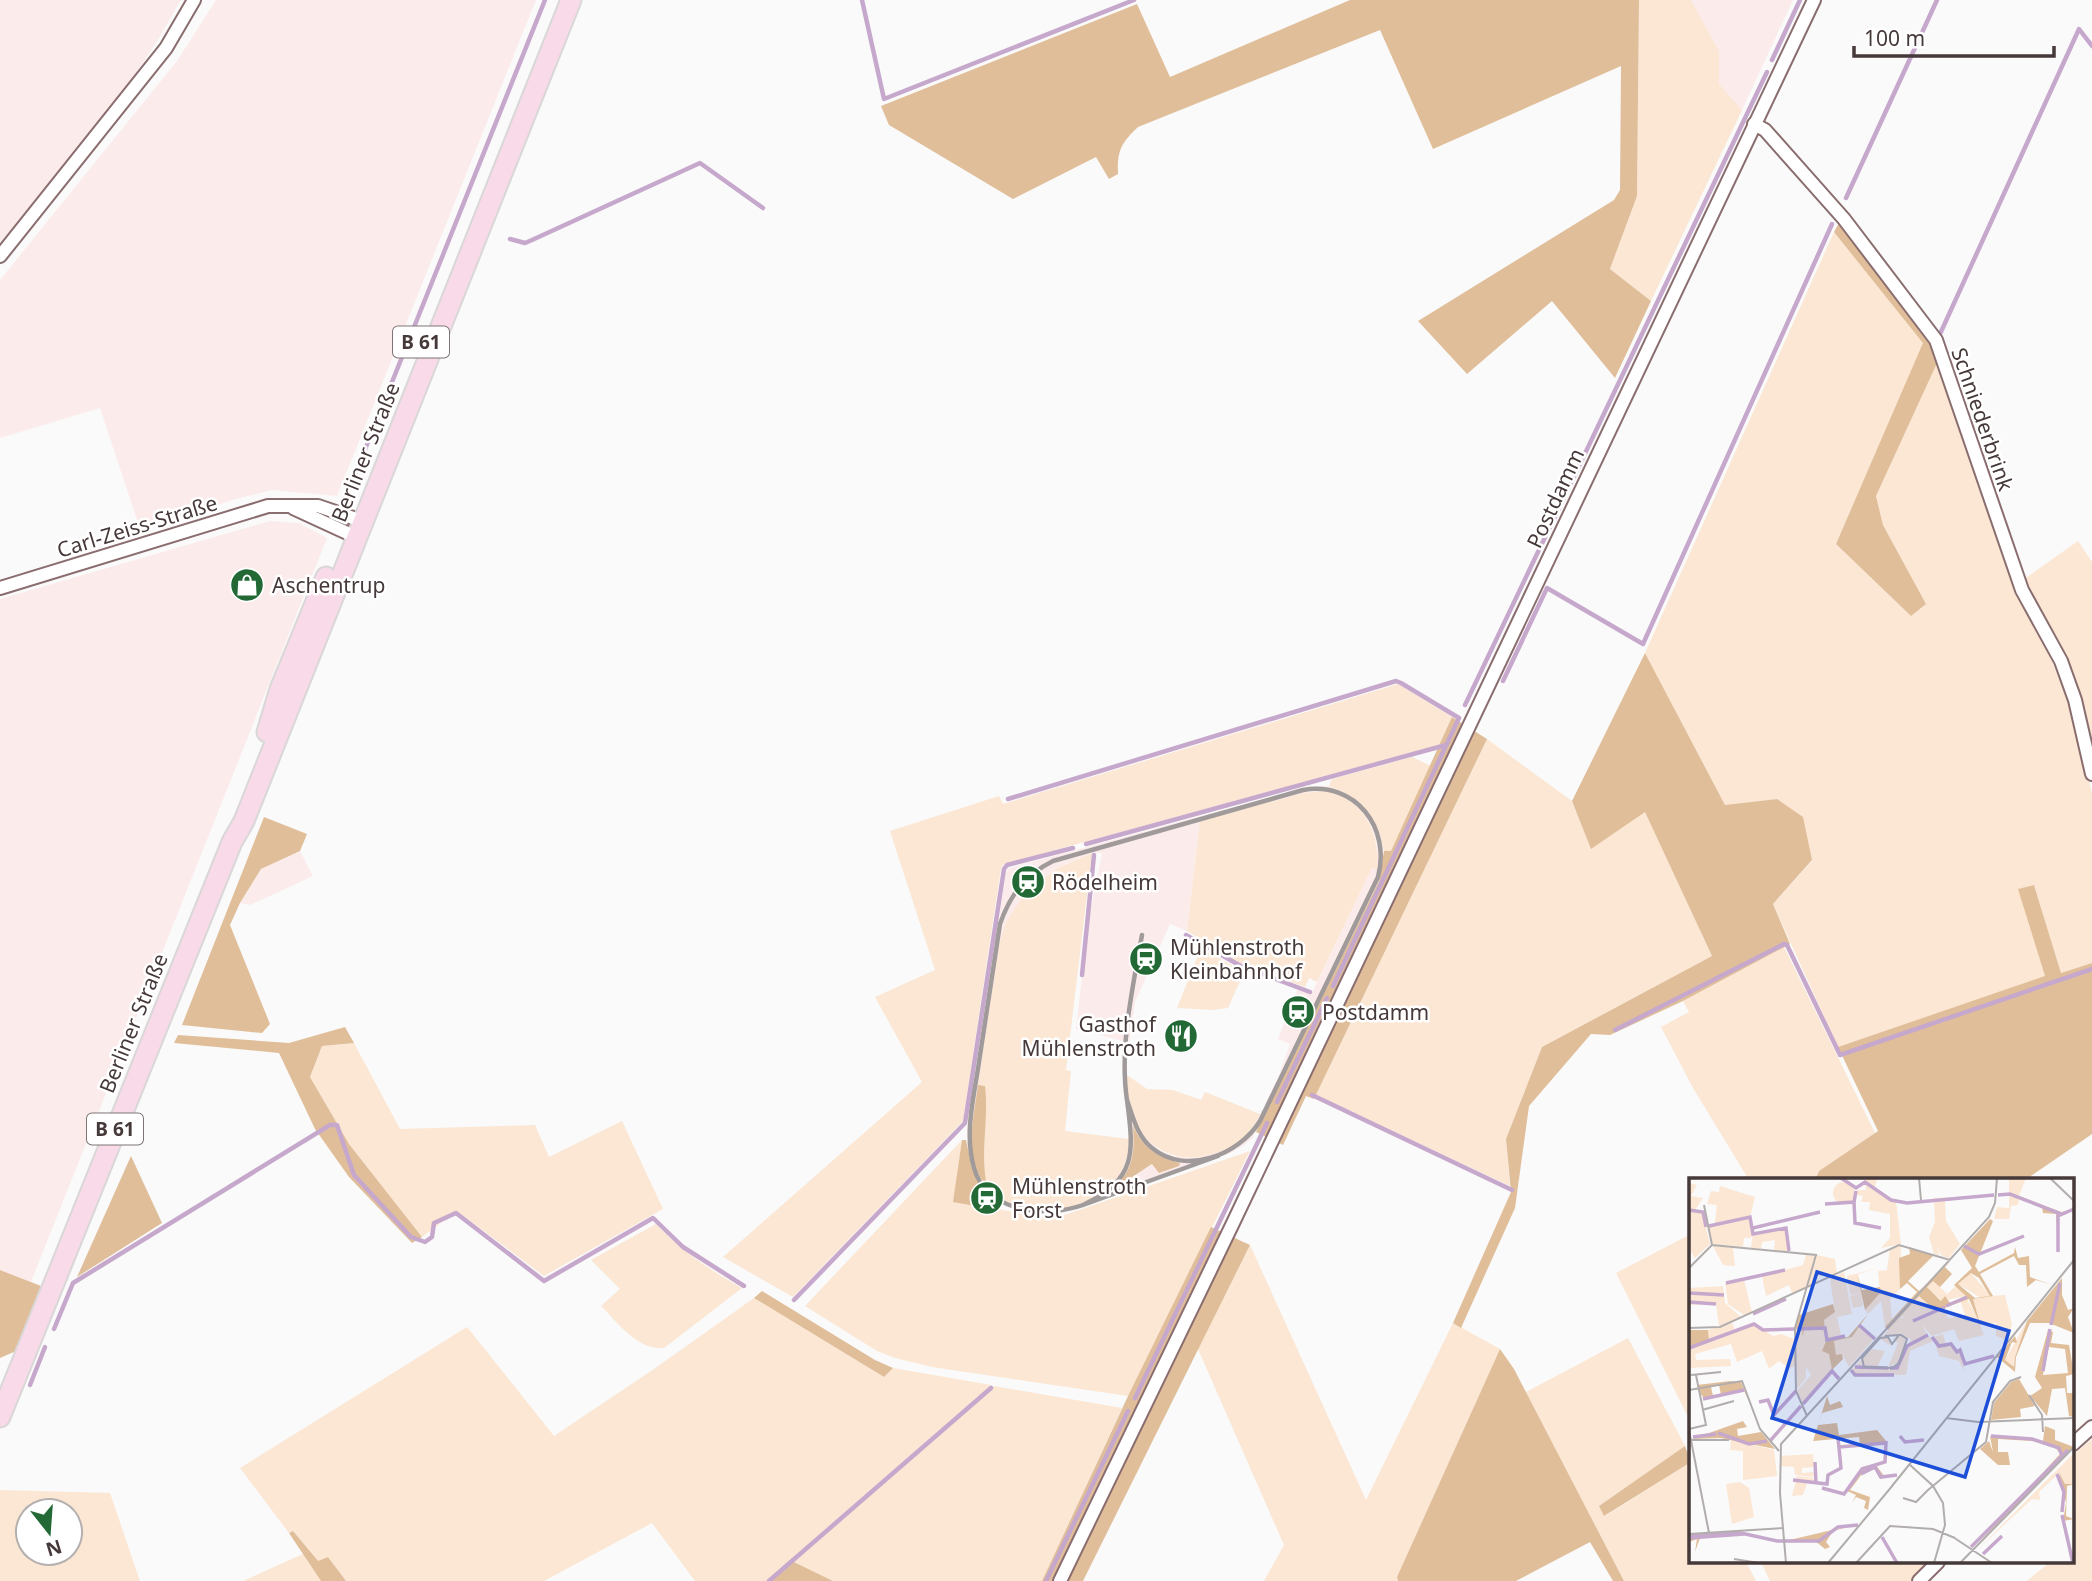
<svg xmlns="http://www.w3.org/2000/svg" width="2092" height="1581" viewBox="0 0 2092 1581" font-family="'Noto Sans',sans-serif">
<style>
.built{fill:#fcebeb;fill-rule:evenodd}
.green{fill:#fbe7d3;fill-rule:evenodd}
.forest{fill:#e0be99}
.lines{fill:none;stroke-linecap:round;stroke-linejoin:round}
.stream{stroke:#c7a8cd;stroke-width:4.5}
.minor-casing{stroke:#8a6d6f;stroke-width:16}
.primary-casing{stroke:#dad7d7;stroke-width:23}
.minor{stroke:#fff;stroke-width:12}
.primary{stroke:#f8dae9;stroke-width:19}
.rail{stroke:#a09a9a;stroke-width:4.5}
.labels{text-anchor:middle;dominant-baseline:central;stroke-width:5;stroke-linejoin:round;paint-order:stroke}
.shield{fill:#fff;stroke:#7e7474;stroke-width:2}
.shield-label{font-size:19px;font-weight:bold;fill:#463939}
.street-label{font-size:21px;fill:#463939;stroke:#fff}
.poi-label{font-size:21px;fill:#463939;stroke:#fff;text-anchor:start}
.inset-river{fill:none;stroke:#c7a8cd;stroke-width:3.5}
.inset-road{fill:none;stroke:#b2adad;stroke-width:2}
.view{fill:#1d4ed8;fill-opacity:0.15;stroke:#1d4ed8;stroke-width:3.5}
.inset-edge{fill:none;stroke:#463939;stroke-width:3.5}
</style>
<rect width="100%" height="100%" fill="#fafafa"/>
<!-- built -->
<g class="built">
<path d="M0 0H181L156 43 129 83 0 243Z"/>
<path d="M216 0H536L337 496 272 490 236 499 140 529 100 408 0 438V280L177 61Z"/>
<path d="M1691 0H1793L1742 110 1719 84V51Z"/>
<path d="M270 521 299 523 327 538 31 1282 0 1270V599Z"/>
<path d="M1312 786H1329L1340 790 1368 810 1378 826 1383 842 1384 860 1379 881 1270 1106 1265 1104 1279 1075 1290 1044 1278 1039 1298 988 1312 993 1372 868 1376 870 1377 845 1372 828 1363 813 1346 799 1329 792 1313 791 1200 821 1187 931 1170 924 1135 1002 1127 1057H1123V1041L1076 1029 1088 924 1102 853H1092L1056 869 1033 886 1024 895 999 945 971 1140 977 1168 983 1182 993 1192 1019 1205 1050 1210 1082 1203 1106 1190 1126 1162 1129 1154V1135L1123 1075H1127L1128 1096 1140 1131 1159 1150 1173 1156 1192 1158 1216 1153 1239 1142 1251 1130 1262 1110 1267 1112 1252 1138 1243 1146 1228 1154 1063 1213 1028 1212 999 1202 997 1205 976 1198 981 1189 972 1169 967 1149V1131L1006 872 1010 868ZM1134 1128 1142 1143 1149 1150 1168 1160 1180 1163 1153 1164 1112 1190 1131 1164 1134 1156Z"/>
<path d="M300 851 313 876 250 905 240 903 261 869Z"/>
</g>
<!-- green -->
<g class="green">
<path d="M1639 0H1691L1719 51V84L1742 110 1651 301 1610 269 1637 196Z"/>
<path d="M1834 232 1924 343 1836 544 1911 616 1926 604 1883 525 1876 496 1938 361 2016 592 2045 644 2068 702 2092 793V963L2061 973 2034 885 2019 889 2046 976 1838 1047 1773 904 1812 861 1777 799 1725 805 1645 653Z"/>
<path d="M2078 541 2092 562V748L2023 580Z"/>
<path d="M1398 684 1452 717 1440 745 1004 864 1001 868 963 1121 793 1297 723 1257 922 1082 875 997 935 970 890 831 999 796 1003 804Z"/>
<path d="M1487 739 1572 801 1591 848 1645 811 1712 956 1542 1047 1506 1139 1510 1186 1316 1095Z"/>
<path d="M1412 757 1431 766 1391 851H1384C1379 817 1361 798 1329 786L1332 779Z"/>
<path d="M1321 791C1362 795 1381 832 1377 870L1372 868 1317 982 1309 978 1305 987 1240 964 1187 931 1200 821 1304 793Z"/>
<path d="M1092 853 1066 1070 1071 1071 1065 1131 1129 1139C1130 1220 996 1231 984 1175L985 1086 978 1085 999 945 1006 922 1024 895 1040 881 1056 869Z"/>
<path d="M1784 947 1875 1133 1819 1171 1815 1180H1749L1693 1088 1661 1027 1689 1012 1683 1001Z"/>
<path d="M1201 948 1244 972 1228 1008 1212 1010 1177 1008Z"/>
<path d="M354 1043 400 1129 535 1125 549 1157 622 1121 663 1209 544 1276 457 1211 422 1237 349 1144 310 1077 322 1046Z"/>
<path d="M1127 1075 1147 1089 1173 1090 1201 1100 1205 1092 1260 1114C1251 1135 1234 1148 1213 1154 1158 1170 1124 1127 1127 1075Z"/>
<path d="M962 1140 954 1201 1053 1219 1250 1151 1128 1396 932 1367 895 1358 877 1351 805 1306Z"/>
<path d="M656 1224C683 1252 708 1269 742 1288L664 1348C637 1350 619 1324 601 1306L620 1289 591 1260Z"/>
<path d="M1691 1234V1423L1616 1273Z"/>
<path d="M1250 1245 1366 1500 1453 1323 1500 1349 1397 1577 1398 1581H1264L1284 1545 1198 1349Z"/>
<path d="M754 1298 884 1377 893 1368 991 1385 766 1581H695L652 1523 544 1581H346L328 1557 318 1562 293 1531 289 1533 240 1468 467 1327 554 1436 654 1369Z"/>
<path d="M1628 1338 1685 1446 1599 1506 1605 1516 1691 1462V1562H1746L1756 1581H1624L1526 1392Z"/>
<path d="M994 1386 1122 1408 1042 1581H833L794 1562Z"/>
<path d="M2092 1439V1581H2027L2050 1562H2073V1455Z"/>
<path d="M0 1490 110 1493 140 1581H0ZM70 1511V1553H28V1511Z"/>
<path d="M303 1554 321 1581H243Z"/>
<path d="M1761 1562H1930L1911 1581H1770Z"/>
</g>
<!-- forest -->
<g class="forest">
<path d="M1350 0H1639L1637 196 1610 269 1651 301 1615 378 1552 301 1467 374 1418 321 1614 200 1620 190 1621 66 1433 149 1380 30 1138 127C1121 143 1117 151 1118 174L1109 179 1096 157 1013 199 889 125 881 106 1137 4 1170 77Z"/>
<path d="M1840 221 1933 342 1938 361 1876 496 1883 525 1926 604 1911 616 1836 544 1923 343 1834 232Z"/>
<path d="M1645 653 1725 805 1777 799 1803 817 1812 860 1773 904 1790 944 1683 1001 1610 1035 1591 1034 1529 1106 1515 1208 1461 1328 1453 1323 1511 1192 1506 1139 1542 1047 1712 956 1645 812 1591 849 1572 801Z"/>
<path d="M1452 717 1487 739 1314 1099 1306 1096 1283 1145 1256 1132 1379 881 1384 851H1391Z"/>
<path d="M264 817 307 834 300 851 261 869 240 903 230 925 270 1024 262 1033 182 1025Z"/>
<path d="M2034 885 2061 973 2092 963V1134L2025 1180H1815L1819 1171 1878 1131 1838 1047 2045 976 2018 889Z"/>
<path d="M345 1027 354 1043 322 1046 310 1077 349 1144 422 1237 412 1243 349 1177 315 1129 279 1053 174 1043 178 1035 289 1043Z"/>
<path d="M978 1085 985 1086C989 1119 980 1153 987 1186 962 1159 974 1117 978 1085Z"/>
<path d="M1133 1125C1142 1148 1158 1157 1180 1163L1179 1166 1159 1173 1152 1164 1108 1193C1133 1172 1135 1156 1133 1125Z"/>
<path d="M962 1140H966L972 1169 982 1189 976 1198 993 1204V1209L953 1202Z"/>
<path d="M131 1156 162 1223 77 1277Z"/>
<path d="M1211 1227 1250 1245 1083 1581H1042L1128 1396Z"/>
<path d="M0 1270 41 1286 16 1351 0 1358Z"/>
<path d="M762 1291 875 1360 893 1368 884 1377 754 1298Z"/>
<path d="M1500 1349 1514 1369 1624 1581H1613L1590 1542 1516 1581H1398L1397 1577Z"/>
<path d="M1685 1446 1691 1462 1604 1516 1599 1506Z"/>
<path d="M293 1531 318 1561 328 1557 346 1581H321L289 1533Z"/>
<path d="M790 1560 794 1562 833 1581H766Z"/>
</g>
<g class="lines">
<!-- stream -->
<g class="stream">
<path d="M862 0 884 99 1134 0"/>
<path d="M1772 60 1800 0"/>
<path d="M1846 198 1937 0"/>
<path d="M510 239 525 243 532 240 700 163 763 208"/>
<path d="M1940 334 2079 29 2092 46"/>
<path d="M350 487 545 0"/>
<path d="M1503 681 1547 588 1643 644 1832 224"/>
<path d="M1465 705 1767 72"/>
<path d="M1008 799 1396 681 1401 683 1459 718 1333 986"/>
<path d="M1086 844 1446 745"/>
<path d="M1186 935 1239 965 1310 992"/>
<path d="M1082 975 1094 855"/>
<path d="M1615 1030 1784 944 1787 945 1840 1055 2092 969"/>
<path d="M1312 1095 1512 1190"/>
<path d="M1277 1102 1327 998"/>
<path d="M794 1300 965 1123 1004 869 1007 865 1073 848"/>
<path d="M54 1329 73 1283 330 1125H337L354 1175 411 1237 425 1242 432 1237 434 1223 456 1213 544 1281 653 1218 683 1247 744 1286"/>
<path d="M30 1385 45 1347"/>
<path d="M1135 1398 1267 1123"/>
<path d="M769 1581 991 1388"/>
<path d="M1046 1581 1128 1411"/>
</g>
<!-- minor casing -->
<g class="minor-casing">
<g id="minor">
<path d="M1754 124 1765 130 1844 219 1936 340 2022 590 2061 661 2075 700 2092 774"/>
<path d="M0 256 166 48 194 0"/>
<path d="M293 508 356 537"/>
<path d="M0 588 268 506H318L362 521"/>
<path d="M2073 1444 2092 1427"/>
<path d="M1060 1581 1233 1223 1814 0"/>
<path d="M1919 1581 1938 1562"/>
</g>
</g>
<!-- primary casing -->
<g class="primary-casing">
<g id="primary">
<path d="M267 732 280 689 326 577"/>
<path d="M0 1417 232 842 244 821 571 0"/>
</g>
</g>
<!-- minor -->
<use href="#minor" class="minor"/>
<!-- primary -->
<use href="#primary" class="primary"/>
<!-- rail -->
<g class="rail">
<path d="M1127 1100C1119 1048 1133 986 1142 935"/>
<path d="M1083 1205C1137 1179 1134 1153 1127 1100 1133 1117 1137 1136 1152 1148 1186 1176 1239 1155 1260 1121L1378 877C1391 828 1356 781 1303 790L1053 861C1025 875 1010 895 1000 924 993 970 986 1016 979 1062 974 1097 964 1133 974 1168 987 1213 1046 1218 1083 1205L1218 1156"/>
</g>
</g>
<!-- icons -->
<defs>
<g id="shop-disc" transform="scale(1.75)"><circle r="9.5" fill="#226935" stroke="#fff"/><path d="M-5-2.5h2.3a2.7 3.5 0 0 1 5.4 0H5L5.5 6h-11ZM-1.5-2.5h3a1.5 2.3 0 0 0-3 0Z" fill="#fff"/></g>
<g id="station-disc" transform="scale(1.75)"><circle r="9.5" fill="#226935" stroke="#fff"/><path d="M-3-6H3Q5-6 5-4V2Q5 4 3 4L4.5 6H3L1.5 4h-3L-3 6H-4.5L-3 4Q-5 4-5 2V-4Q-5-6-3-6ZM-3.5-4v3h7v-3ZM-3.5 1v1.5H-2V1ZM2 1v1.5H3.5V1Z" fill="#fff"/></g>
<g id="restaurant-disc" transform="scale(1.75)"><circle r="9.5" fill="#226935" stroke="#fff"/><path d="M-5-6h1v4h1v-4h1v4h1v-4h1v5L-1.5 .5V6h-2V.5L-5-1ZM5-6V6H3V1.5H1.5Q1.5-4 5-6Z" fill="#fff"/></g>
</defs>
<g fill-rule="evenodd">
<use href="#shop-disc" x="247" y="585"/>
<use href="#station-disc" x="1028" y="882"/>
<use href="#station-disc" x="1146" y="959"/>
<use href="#station-disc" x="1298" y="1012"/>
<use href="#restaurant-disc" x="1181" y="1036"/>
<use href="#station-disc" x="987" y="1198"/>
</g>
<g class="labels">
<!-- shield labels -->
<g class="shield">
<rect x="393" y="326.5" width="56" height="31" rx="5"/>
<rect x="87" y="1113.5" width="56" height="31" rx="5"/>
</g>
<g class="shield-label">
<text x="421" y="342">B 61</text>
<text x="115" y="1129">B 61</text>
</g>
<!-- street labels -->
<g class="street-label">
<text transform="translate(1983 419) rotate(71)">Schniederbrink</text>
<text transform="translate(365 452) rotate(-68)">Berliner Straße</text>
<text transform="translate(1555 498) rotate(-65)">Postdamm</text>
<text transform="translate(137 526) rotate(-17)">Carl-Zeiss-Straße</text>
<text transform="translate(133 1023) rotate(-68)">Berliner Straße</text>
</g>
<!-- poi labels -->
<g class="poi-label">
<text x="272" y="585">Aschentrup</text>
<text x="1052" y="882">Rödelheim</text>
<text x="1170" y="947">Mühlenstroth<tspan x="1170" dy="24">Kleinbahnhof</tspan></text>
<text x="1322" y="1012">Postdamm</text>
<text x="1156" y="1024" text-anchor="end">Gasthof<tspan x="1156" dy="24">Mühlenstroth</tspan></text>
<text x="1012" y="1186">Mühlenstroth<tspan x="1012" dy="24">Forst</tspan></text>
</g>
</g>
<!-- overview -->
<g transform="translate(1689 1178)">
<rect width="385" height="385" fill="#fafafa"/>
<path d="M176 0H188L186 10 207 24 212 66 192 70 201 60V36L180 32 181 24H172L174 18 167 17 168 12H177ZM320 0H337L330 18 323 17 330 21 329 27 322 28 320 41H305L308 29 320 30ZM144 15a11 11 0 1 1 22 0a11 11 0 1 1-22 0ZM0 5 8 7 2 18 14 20 6 32 13 34 21 66 6 80 0 71ZM31 8 66 19 61 39 64 54 62 60H55L54 69 23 66 18 49 31 45H26L28 27 18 26 22 13 30 14ZM305 17 256 23 257 43 271 66 260 80 253 78 247 67 251 77 245 76 240 59 246 44 245 20ZM97 50 99 74 85 72 86 62 73 64 72 71 62 70 64 56ZM212 67 211 111 201 121 203 141 196 149 192 123 179 136 176 132 191 114 189 93 198 92 201 70ZM24 68 44 70 46 88 34 87ZM117 77 126 78 117 110 103 115 100 107 77 118 73 98 114 87ZM128 77 146 81 148 96 129 98 127 106 118 109ZM189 90 169 96 174 128 164 130 161 118 171 115 161 117 158 98ZM155 94 163 136 148 139 152 157 138 161 143 192 114 226 108 213 122 197 117 189V200L108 211 107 188 100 190 90 183 80 191 73 173 48 184 42 166 6 176 7 182 41 181 42 188 0 190V170L20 162 19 152 43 145 47 154 65 146 84 158 92 156 105 161V182L106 151H114L115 160V151L136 150 135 142 146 134 141 101ZM282 95 302 118 316 117 323 146 318 162 307 158V145L291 147 295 157 270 163 265 151 243 158 233 147 238 156 219 167 222 161 217 159 216 171 239 157 244 163 221 173 217 197 166 196 162 192 183 171 196 173 188 190 208 191 211 184 199 189 209 165 204 162 208 157 198 158 202 168 191 161 211 139 218 141 212 138 230 117 247 133H256L259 140 276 137 271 122 277 119 291 145 283 121 292 120 269 106ZM55 102 63 134 55 137 39 126 36 105ZM244 102 258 116 268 107 277 118 253 123 238 109ZM34 108 36 125 52 139 30 148 27 126 0 127V110ZM338 143 326 179 325 190 316 182ZM170 147 185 161 160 189 153 176 147 178 145 163 163 159ZM254 156 257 167 272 173 275 193 270 183 250 178 244 159ZM42 262 85 272 88 298 54 302V273L41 272ZM385 275V306H376L370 295 350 314 351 322 343 321 288 372ZM124 276 125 289 113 290V295L125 294 124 299 106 297 105 289 91 288V278ZM108 298 124 300 126 306 118 305 114 317 103 318ZM51 304 60 310 65 339 43 346 37 306Z" fill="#fbe7d3"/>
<path d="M330 18 372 34 385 32 370 38 368 54 367 36 354 35 353 29 325 19ZM301 41 304 43 286 88 290 94 325 75 326 69 329 80 340 78 341 99 363 107 347 102 338 109 337 87H330L325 78 291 96 304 118 284 121 292 149 280 121 247 133 230 118 199 152 196 149 228 114 218 105 211 111 210 80 221 76 220 69 245 77 219 103 230 113 262 83 256 89 263 96 251 109 244 103 238 109 252 123 256 118 261 125 277 118 265 107 283 90 272 72ZM282 95 290 100 301 118 286 120 269 106ZM168 96 173 112 191 109 192 114 176 132ZM373 100V117L379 132 385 130 379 139 385 155 360 145H341L327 179 326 194 308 179 326 158 328 165 323 164 316 182 325 189 326 179 338 143ZM144 126 146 134 135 142 136 151H115L114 160 113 151H106L110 137ZM179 136 163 159 145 163 147 177 153 176 154 181 143 192 140 176 133 173 138 161 159 159ZM0 152H19L20 162 0 169ZM359 152 364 154 362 165 380 167 385 196 377 198 378 215H385V239L380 238 376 210 363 211 358 238 341 218 353 210 346 199ZM360 169 376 171 379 195 354 197ZM330 201 346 228 331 231 332 239 302 242 305 225 322 204ZM41 203 52 204 60 223 55 213 32 217 30 207 22 209 24 218 15 220 10 214 8 207ZM138 218 141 227 151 223 154 229 133 235 129 247 148 245 150 257 188 252 198 264 171 266 170 259 124 263ZM54 243 58 249 48 251 49 258 72 254 86 271 31 260 3 261ZM356 248 366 252V262L385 269 285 370 371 276 367 270 343 263 309 261V274H319L321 287H309L291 271 300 263 304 274 301 258 354 263ZM186 286 196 299 190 300 186 290 173 296 161 312 181 319 179 332 175 330 177 323 167 319 163 325 167 317 158 313 173 289ZM370 294 376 306H385L378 308 377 338 385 341 374 343 377 325ZM169 346 144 353 137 364 141 369 136 371 126 363H96ZM53 354 93 364 55 357 11 360 6 374 8 361 0 364V357Z" fill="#e0be99" fill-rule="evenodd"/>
<path class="inset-river" d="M152 0 167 10 176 4 202 22 218 25 305 17M309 17 321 16 372 36M165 24 166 45 192 50M136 26 165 24 167 13M0 32 14 34 17 49M20 48 61 39 64 56 97 50 100 73M64 50 131 34M275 68 290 76 335 58M369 74V38L385 31M37 105 96 92M0 115 35 117M0 124 27 126M257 128 278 119M64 136 97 121M224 143 256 129M170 147 186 161M362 147 371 105M108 151 136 150 138 162 156 158M243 159 250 168 262 166 268 174 271 172 276 186 305 178M0 170 65 146 74 152 105 151M166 189 199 190M201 190H208L218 168 239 157M162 192 166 197H205M354 193 361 151M14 221 55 212M70 224 79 222 85 237 107 213M114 226 143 193 150 201M29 255 60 266 78 263M211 258 216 264 235 262M302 258 343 261 370 270 373 278M4 259 27 256M81 263 112 228M126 284 127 305M172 296 186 289 192 299 208 297M368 296 375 314 373 334M104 302 138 306 139 297 152 290 149 260M133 310 155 316 173 291 196 284 197 265 150 269M373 337 384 385M0 358 52 355 88 363H130L149 349 169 347M193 359 208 385M0 360 55 356M282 369 379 272M294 376 313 358"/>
<path class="inset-road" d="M230 0 232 22M361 0 385 23M15 27 23 67M23 67 127 77 106 150 107 213 118 238M0 90 23 67M0 150 31 149 210 67 261 82M196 158 210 157H212L218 161 210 185 203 190 175 189 173 180 191 160 199 159 203 166 210 157M2 197 32 194M0 212 53 203 71 251 90 273M340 217 353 237 354 254M13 232 45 223M257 240 289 244 385 240M0 251 17 247 7 197M0 252 20 355M2 262H40M220 286 244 308 254 325 256 347 245 385M203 308 385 82M239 312 297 264 304 224 321 203 332 199M214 320 227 324 239 312M0 356 93 350M264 359 303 385M45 381 70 385M97 385 91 315 92 266 300 39 306 25 308 0M139 385 204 307M167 385 201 348 244 351 266 360M271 385 385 269"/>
<path class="view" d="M128 94 320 153 276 299 83 240Z"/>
<rect width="385" height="385" class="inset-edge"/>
</g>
<!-- north arrow -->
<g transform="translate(49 1532) rotate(163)"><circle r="33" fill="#ffffff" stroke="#b5b0b0" stroke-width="2"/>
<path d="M0-5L12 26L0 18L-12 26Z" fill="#226935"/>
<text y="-10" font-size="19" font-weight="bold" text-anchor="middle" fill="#463939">N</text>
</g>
<!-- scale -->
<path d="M1854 46v10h200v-10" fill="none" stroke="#463939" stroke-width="3.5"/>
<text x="1864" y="46" font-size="21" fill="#463939" stroke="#ffffff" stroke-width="5" paint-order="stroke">100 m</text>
</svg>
